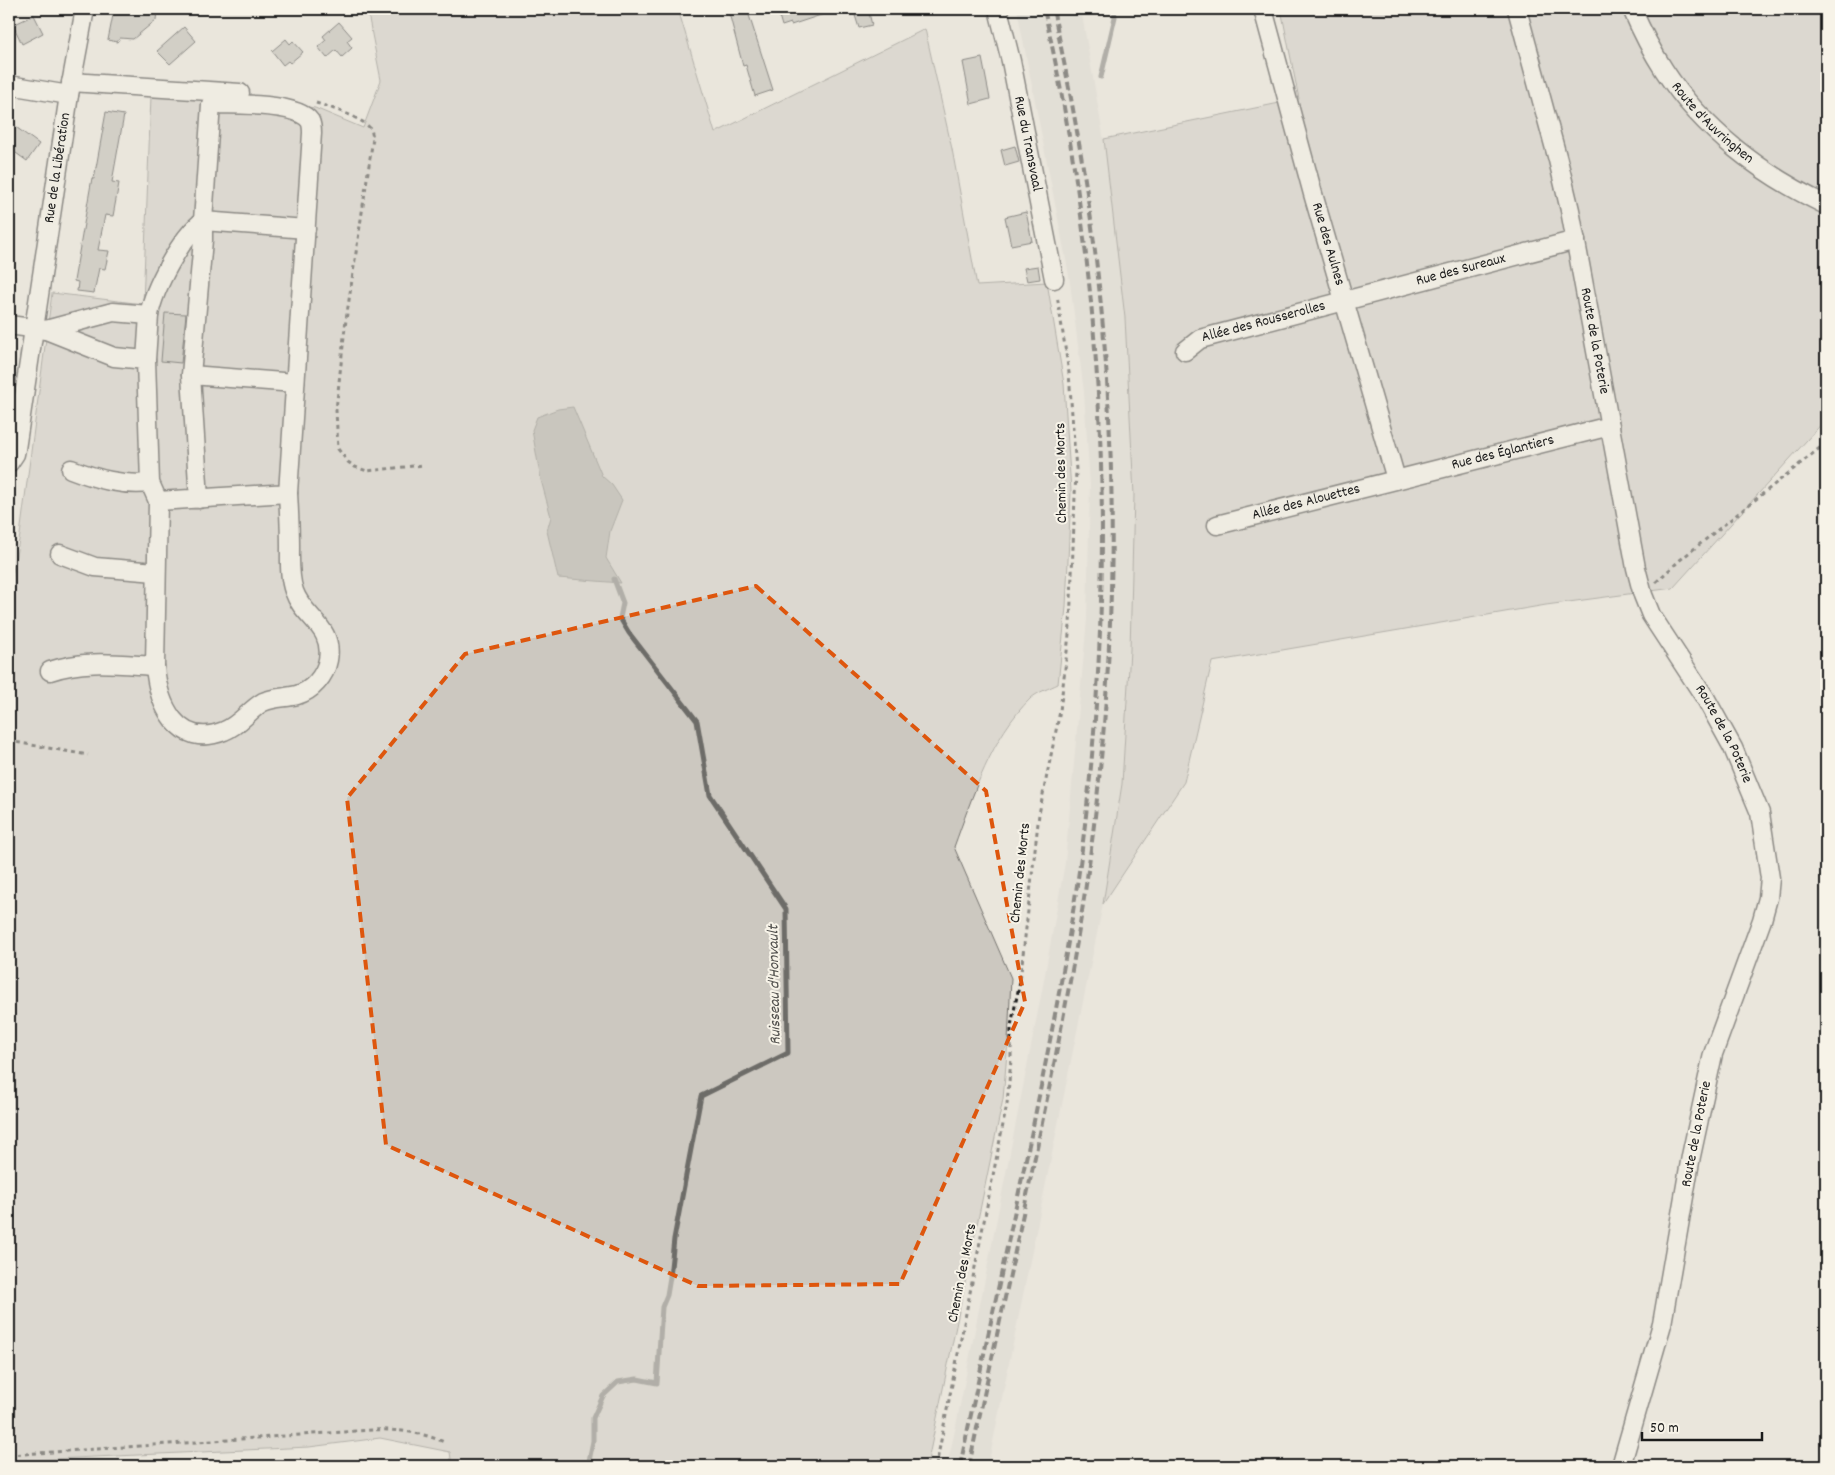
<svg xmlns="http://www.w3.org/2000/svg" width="1835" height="1475" viewBox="0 0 1835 1475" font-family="Dekko,sans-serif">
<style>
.built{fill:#dad7ce}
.green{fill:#ccc8c0;stroke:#74726e}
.water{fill:#a3a19a;stroke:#6d6c68}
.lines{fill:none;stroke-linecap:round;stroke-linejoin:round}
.stream{stroke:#6d6c68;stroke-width:5}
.building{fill:#b6b4ac;stroke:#1c1c1c}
.minor-casing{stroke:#1c1c1c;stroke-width:21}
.path{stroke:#1c1c1c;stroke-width:3;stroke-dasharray:4 4;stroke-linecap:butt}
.minor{stroke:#f7f3e8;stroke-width:18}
.rail{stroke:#1c1c1c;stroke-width:4;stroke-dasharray:8 4;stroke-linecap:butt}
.marked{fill:none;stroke:#de560d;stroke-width:4;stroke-dasharray:10 6;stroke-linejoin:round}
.labels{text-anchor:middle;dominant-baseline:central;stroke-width:4;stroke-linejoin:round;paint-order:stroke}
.street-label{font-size:15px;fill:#1c1c1c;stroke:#f7f3e8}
.water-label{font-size:16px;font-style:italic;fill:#52514e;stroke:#f7f3e8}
</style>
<rect width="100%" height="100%" fill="#eae6dc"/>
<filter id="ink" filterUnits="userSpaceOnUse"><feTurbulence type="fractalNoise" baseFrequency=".02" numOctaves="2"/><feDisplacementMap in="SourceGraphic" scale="10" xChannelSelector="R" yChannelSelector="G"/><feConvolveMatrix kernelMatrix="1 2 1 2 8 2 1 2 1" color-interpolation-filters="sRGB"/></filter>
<g filter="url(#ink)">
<!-- built -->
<path class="built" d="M1017 9H1081L1107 158 1125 318 1134 495 1130 650 1122 784 1103 904 988 1466H947L956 1426 1042 991 1065 863 1087 619 1090 485 1084 392 1069 275Z"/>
<!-- green -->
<g class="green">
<path d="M367 9H678L715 133 925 29 952 149 977 286 1047 282 1064 384 1071 491 1066 607 1058 684C1050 688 1038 692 1031 698 991 737 973 795 954 847L1011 978 1008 1041 1003 1099 927 1466H452L450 1452 380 1438 309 1447 9 1461V591L20 535 52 293 143 304 151 96 266 101 315 108 363 128 381 80Z"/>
<path d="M1281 9H1826V419L1673 588 1546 605 1212 662 1184 782 1103 904 1122 784 1130 650 1134 495 1125 318 1104 139 1299 99Z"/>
</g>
<!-- water -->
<path class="water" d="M573 407 602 476 612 485 622 500 610 531 606 558 621 583 558 578 547 531 551 517 541 480 532 430 537 417 558 409Z"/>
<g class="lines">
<!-- stream -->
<g class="stream">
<path d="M1101 77 1115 17 1114 9"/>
<path d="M588 1466 593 1441V1418L603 1396 618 1382 637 1379 657 1383 662 1307 667 1295 670 1277 674 1239 701 1096 788 1053 786 909 710 795 697 721 629 633 620 618 623 603 614 579"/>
</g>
</g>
<!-- building -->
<g class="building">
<path d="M136 9 157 11 156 20 133 39 120 38 117 42 108 40 114 10 135 14Z"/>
<path d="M728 9H747L773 90 755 96 746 65 743 66Z"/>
<path d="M777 9H830V12L791 25V23L782 26Z"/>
<path d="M853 9H868L872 25 859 28Z"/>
<path d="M34 15 43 33 22 44 13 25Z"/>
<path d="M339 22 352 37 347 41 352 48 342 57 336 50 327 58 318 47 326 40 323 36Z"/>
<path d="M184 27 196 41 170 64 157 51Z"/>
<path d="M286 39 290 44 293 41 303 52 290 63 288 61 283 65 272 51Z"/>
<path d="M982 58 990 99 971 104 963 62Z"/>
<path d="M106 112 124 115 112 182 119 183 113 216 105 215 98 250 109 251 105 269 99 268 94 293 77 291 78 282 74 281 92 178 94 179Z"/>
<path d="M9 122 39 144 27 161 9 148Z"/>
<path d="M1015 146 1019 162 1005 166 1001 150Z"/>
<path d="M1026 212 1032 241 1011 245 1005 217Z"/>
<path d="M1038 266 1040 279 1027 281 1024 268Z"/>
<path d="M165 313 186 314 181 363 161 361Z"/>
</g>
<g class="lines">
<!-- minor casing -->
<g class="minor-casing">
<g id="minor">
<path id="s1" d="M998 9 1011 61 1054 279"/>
<path id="s2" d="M1263 9 1313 194 1396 479"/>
<path id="s3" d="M1517 9 1558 160 1570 210 1636 568 1643 595 1651 615 1706 699 1733 748 1760 813 1770 878 1768 898 1762 920 1713 1054 1691 1156 1662 1324 1621 1466"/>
<path id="s4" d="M1632 9C1641 30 1651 50 1664 70 1703 130 1762 175 1826 205"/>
<path d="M71 82 240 93"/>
<path d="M9 85 69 95"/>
<path d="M9 325 46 330 113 312 149 315C154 288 181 237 203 221L306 229"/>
<path d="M46 330 114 357 146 360 150 483 158 501 155 666C119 664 84 659 50 671"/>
<path id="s5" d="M1185 351 1200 339 1576 240"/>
<path d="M146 360 149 315"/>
<path d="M191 375 295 383"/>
<path id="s6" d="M9 463 15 454 16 449 69 95 85 9"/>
<path d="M71 469C97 479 122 486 150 483"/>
<path d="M158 501 288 493 312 133C312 129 312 125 310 121 298 103 232 104 211 104L203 221V240L191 375 199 499"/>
<path id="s7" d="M1217 525 1610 426"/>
<path d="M60 554 95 567 156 572"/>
<path d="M155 666C158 703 177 750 224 731 240 725 249 710 263 702 274 697 286 698 297 695 312 691 325 676 328 660 334 626 303 618 294 591 289 577 290 561 290 546 290 528 289 511 288 493"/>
</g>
</g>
<!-- path -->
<g class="path">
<path d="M316 103C329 107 360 117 369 127 372 130 372 134 373 138L345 327 336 410 338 449 348 462 355 467 367 471 423 465"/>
<path d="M1656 582 1680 560 1826 443"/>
<path d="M9 741 88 755"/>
<path d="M9 1455 372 1430C397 1429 421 1432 444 1442"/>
<path d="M936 1466 1007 1104 1011 1060V1026L1020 981 1039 814 1060 711 1070 626 1076 470 1069 373 1057 295"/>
</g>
<!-- minor -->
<use href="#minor" class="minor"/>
<!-- rail -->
<g class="rail">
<path d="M960 1466C984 1353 1009 1239 1033 1126 1052 1031 1071 937 1083 841 1117 561 1106 284 1044 9"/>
<path d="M969 1466C991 1360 1015 1254 1037 1147 1058 1046 1079 944 1092 841 1118 635 1119 426 1091 220 1081 149 1068 79 1053 9"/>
</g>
</g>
</g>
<!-- marked area -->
<path d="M0 0H1835V1475H0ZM756 586 986 791 1025 1002 900 1284 698 1286 386 1145 347 798 465 654Z" fill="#eae6dc" fill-opacity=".55" fill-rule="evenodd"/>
<path class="marked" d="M756 586 986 791 1025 1002 900 1284 698 1286 386 1145 347 798 465 654Z"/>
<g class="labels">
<!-- street labels -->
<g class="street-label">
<text stroke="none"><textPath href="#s4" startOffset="141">Route d'Auvringhen</textPath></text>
<text stroke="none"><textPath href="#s1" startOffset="138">Rue du Transvaal</textPath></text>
<text stroke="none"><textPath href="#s6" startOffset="300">Rue de la Libération</textPath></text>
<text stroke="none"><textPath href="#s2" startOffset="244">Rue des Aulnes</textPath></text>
<text stroke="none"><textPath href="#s5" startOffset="289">Rue des Sureaux</textPath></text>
<text stroke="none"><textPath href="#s5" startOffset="85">Allée des Rousserolles</textPath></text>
<text stroke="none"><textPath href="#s3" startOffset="341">Route de la Poterie</textPath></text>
<text stroke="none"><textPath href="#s7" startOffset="295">Rue des Églantiers</textPath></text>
<text transform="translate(1062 473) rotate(-91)">Chemin des Morts</text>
<text stroke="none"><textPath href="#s7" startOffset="92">Allée des Alouettes</textPath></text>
<text stroke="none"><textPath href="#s3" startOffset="761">Route de la Poterie</textPath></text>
<text transform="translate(1021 873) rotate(-84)">Chemin des Morts</text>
<text transform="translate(1697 1134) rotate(-79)">Route de la Poterie</text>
<text transform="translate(963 1273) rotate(-79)">Chemin des Morts</text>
</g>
<!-- water labels -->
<g class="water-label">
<text transform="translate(775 985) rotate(-91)">Ruisseau d'Honvault</text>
</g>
</g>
<!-- margin -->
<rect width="1835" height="1475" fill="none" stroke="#f7f3e8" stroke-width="30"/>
<rect x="15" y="15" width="1805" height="1445" fill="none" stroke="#1c1c1c" stroke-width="2" filter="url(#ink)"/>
<!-- scale -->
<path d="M1642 1432v8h120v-8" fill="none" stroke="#1c1c1c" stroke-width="2.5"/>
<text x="1650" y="1432" font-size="15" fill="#1c1c1c" stroke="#f7f3e8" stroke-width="4" paint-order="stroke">50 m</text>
</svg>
